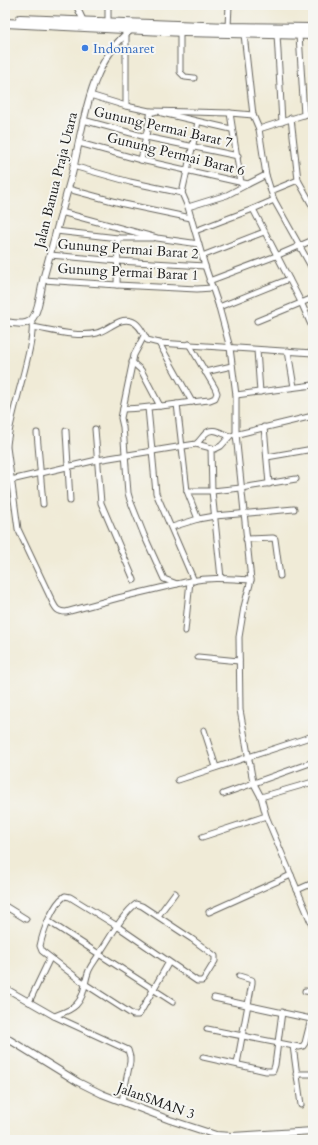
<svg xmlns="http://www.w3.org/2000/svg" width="318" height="1145" viewBox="0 0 318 1145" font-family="Cardo,serif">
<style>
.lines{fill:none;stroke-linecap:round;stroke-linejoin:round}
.minor-casing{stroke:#66645d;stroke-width:7}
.tertiary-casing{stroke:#66645d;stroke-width:8}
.primary-casing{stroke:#66645d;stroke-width:10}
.minor{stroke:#fff;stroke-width:5}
.tertiary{stroke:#fff;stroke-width:6}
.primary{stroke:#fff;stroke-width:8}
.shop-dot{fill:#3f7fe0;stroke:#f6f6f2;stroke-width:1.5}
.labels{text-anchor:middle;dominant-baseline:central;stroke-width:4;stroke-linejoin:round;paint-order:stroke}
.shop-label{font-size:14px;fill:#366cbe;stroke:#f6f6f2;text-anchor:start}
.street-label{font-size:14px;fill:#1c1c1c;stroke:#f6f6f2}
</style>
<rect width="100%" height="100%" fill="#f6f6f2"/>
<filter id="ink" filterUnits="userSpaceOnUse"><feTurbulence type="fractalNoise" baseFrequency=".025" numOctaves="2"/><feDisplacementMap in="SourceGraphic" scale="8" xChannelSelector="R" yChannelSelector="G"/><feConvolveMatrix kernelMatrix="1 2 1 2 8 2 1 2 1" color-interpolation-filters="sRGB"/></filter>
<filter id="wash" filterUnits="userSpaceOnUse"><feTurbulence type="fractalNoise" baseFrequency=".012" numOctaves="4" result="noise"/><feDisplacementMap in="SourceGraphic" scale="16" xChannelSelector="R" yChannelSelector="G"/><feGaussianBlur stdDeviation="0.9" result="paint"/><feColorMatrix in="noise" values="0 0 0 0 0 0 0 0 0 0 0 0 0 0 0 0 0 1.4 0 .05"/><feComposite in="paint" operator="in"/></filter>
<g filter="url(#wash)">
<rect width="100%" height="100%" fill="#f0ebd7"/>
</g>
<g filter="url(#ink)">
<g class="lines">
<!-- minor casing -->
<g class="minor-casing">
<g id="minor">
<path d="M76 5 83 20"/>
<path d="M108 5V22"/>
<path d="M228 27 229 5"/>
<path d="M180 31V72L185 77 194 78"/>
<path d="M126 34V106"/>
<path d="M244 34 253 115 259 129 266 175 271 191 298 180"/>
<path d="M277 34 282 122"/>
<path d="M299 35 304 115"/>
<path d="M90 95 126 106 154 112"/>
<path d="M162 113 231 129"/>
<path d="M230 113 241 183"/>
<path d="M291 118 298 180 313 207"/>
<path d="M83 120 146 137 238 156"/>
<path d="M198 122 182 193 188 207 205 266 219 307 230 348 236 395V434L251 580 244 607 239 637 240 710 253 782 261 797 266 816 313 927"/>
<path d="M259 129 313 112"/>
<path d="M79 143 141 160 248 184 266 175"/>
<path d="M141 160 151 111 230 113 253 115"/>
<path d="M73 166 130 182 182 193"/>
<path d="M68 189 124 204 191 218"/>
<path d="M271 191 274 200 313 270"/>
<path d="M188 207 227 195 248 184"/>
<path d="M253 209 301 302 312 327"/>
<path d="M61 212 157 238 199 244"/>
<path d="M56 231 118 238H153"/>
<path d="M195 231 253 209 274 200"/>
<path d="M50 255 118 261 205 266"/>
<path d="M202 256 264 232"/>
<path d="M43 280 117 285 197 289 212 288"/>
<path d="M209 281 276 256 313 240"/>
<path d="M117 285 118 238"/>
<path d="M219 307 289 279"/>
<path d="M31 320C39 336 7 421 7 447L18 529 53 603C56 609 58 612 66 612L118 598 177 584"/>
<path d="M257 321 313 298"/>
<path d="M33 327C51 330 78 338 97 333 108 330 119 317 131 321 139 323 143 333 147 340L159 343 313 353"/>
<path d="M144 336 134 355 121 418 123 427 128 493 130 500 144 535 164 579 177 584 190 581"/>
<path d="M159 343 192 402"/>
<path d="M257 350 260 392"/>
<path d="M288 351 294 387"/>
<path d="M132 362 141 370 160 406"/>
<path d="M205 372 232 366"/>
<path d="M236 395 313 385"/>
<path d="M177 404 187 491H212L241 488 296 479"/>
<path d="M148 408 156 493 194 581"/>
<path d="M123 409C152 408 181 403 210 400L215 398 217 393 215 388 189 344"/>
<path d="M264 427 269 484"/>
<path d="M95 429 101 503 134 580"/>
<path d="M66 431 70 501"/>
<path d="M37 433 43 504"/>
<path d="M234 435 313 416"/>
<path d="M211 449 212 491 221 578"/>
<path d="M267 457 313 449"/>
<path d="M11 480 97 460 196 444 215 449 221 446 230 436C222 434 212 426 205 434 202 437 200 441 196 444"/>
<path d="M187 491 198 519 215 516 294 509"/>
<path d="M172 527 198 519"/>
<path d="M246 539 273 538 275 539 280 576"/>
<path d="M185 631 190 581C211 577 230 579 251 580"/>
<path d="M198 657 239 661"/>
<path d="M204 730 216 767"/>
<path d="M178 780 313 736"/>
<path d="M223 794 313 762"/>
<path d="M261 797 313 782"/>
<path d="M202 837 266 816"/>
<path d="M297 890 313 883"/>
<path d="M5 906 26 919"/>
<path d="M209 912 291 875"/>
<path d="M158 916 175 893"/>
<path d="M48 921 173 1002"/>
<path d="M5 988 54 1016C62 1013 70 1011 76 1005 85 996 84 984 88 973 90 966 96 960 99 954 109 940 122 914 136 904L142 906 192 939 215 956V961L204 979 202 981H197L117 926 70 897 65 896C53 904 43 931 40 946L42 951 85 984 133 1015H138L140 1013 169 962"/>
<path d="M305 991 313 992"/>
<path d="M214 998 311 1019"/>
<path d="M29 1002 50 958"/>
<path d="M54 1016 128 1050 130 1057V1062L122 1101"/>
<path d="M207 1029 299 1047 303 1046 305 1043 313 1011"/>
<path d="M293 1046 301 1105"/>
<path d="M203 1057 266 1071H273L275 1065 282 1012"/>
<path d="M237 1064 252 983V980L239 976"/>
<path d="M296 1074H313"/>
</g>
</g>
<!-- tertiary casing -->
<g class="tertiary-casing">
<g id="tertiary">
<path d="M5 322C13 323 25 326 31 320 39 313 41 287 44 276 53 242 63 208 72 174 84 124 88 63 132 29"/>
<path d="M5 1037 78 1082 102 1094 170 1120 216 1135 232 1136 313 1131"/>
</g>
</g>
<!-- primary casing -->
<g class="primary-casing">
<g id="primary">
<path d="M20 19 228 27 313 28"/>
<path d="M5 23 184 32 313 35"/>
</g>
</g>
<!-- minor -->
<use href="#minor" class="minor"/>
<!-- tertiary -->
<use href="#tertiary" class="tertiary"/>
<!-- primary -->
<use href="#primary" class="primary"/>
</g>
</g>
<!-- markers -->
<circle class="shop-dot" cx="85" cy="48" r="4"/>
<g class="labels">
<!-- shop labels -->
<g class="shop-label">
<text x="93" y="48">Indomaret</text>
</g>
<!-- street labels -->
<g class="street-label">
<text transform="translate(163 127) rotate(13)">Gunung Permai Barat 7</text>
<text transform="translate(176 154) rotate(14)">Gunung Permai Barat 6</text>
<text transform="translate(56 180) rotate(-76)">Jalan Banua Praja Utara</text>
<text transform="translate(128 249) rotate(4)">Gunung Permai Barat 2</text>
<text transform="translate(128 272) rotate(3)">Gunung Permai Barat 1</text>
<text transform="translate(156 1101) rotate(20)">JalanSMAN 3</text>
</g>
</g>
<!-- margin -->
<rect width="318" height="1145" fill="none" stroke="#f6f6f2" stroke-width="20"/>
</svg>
